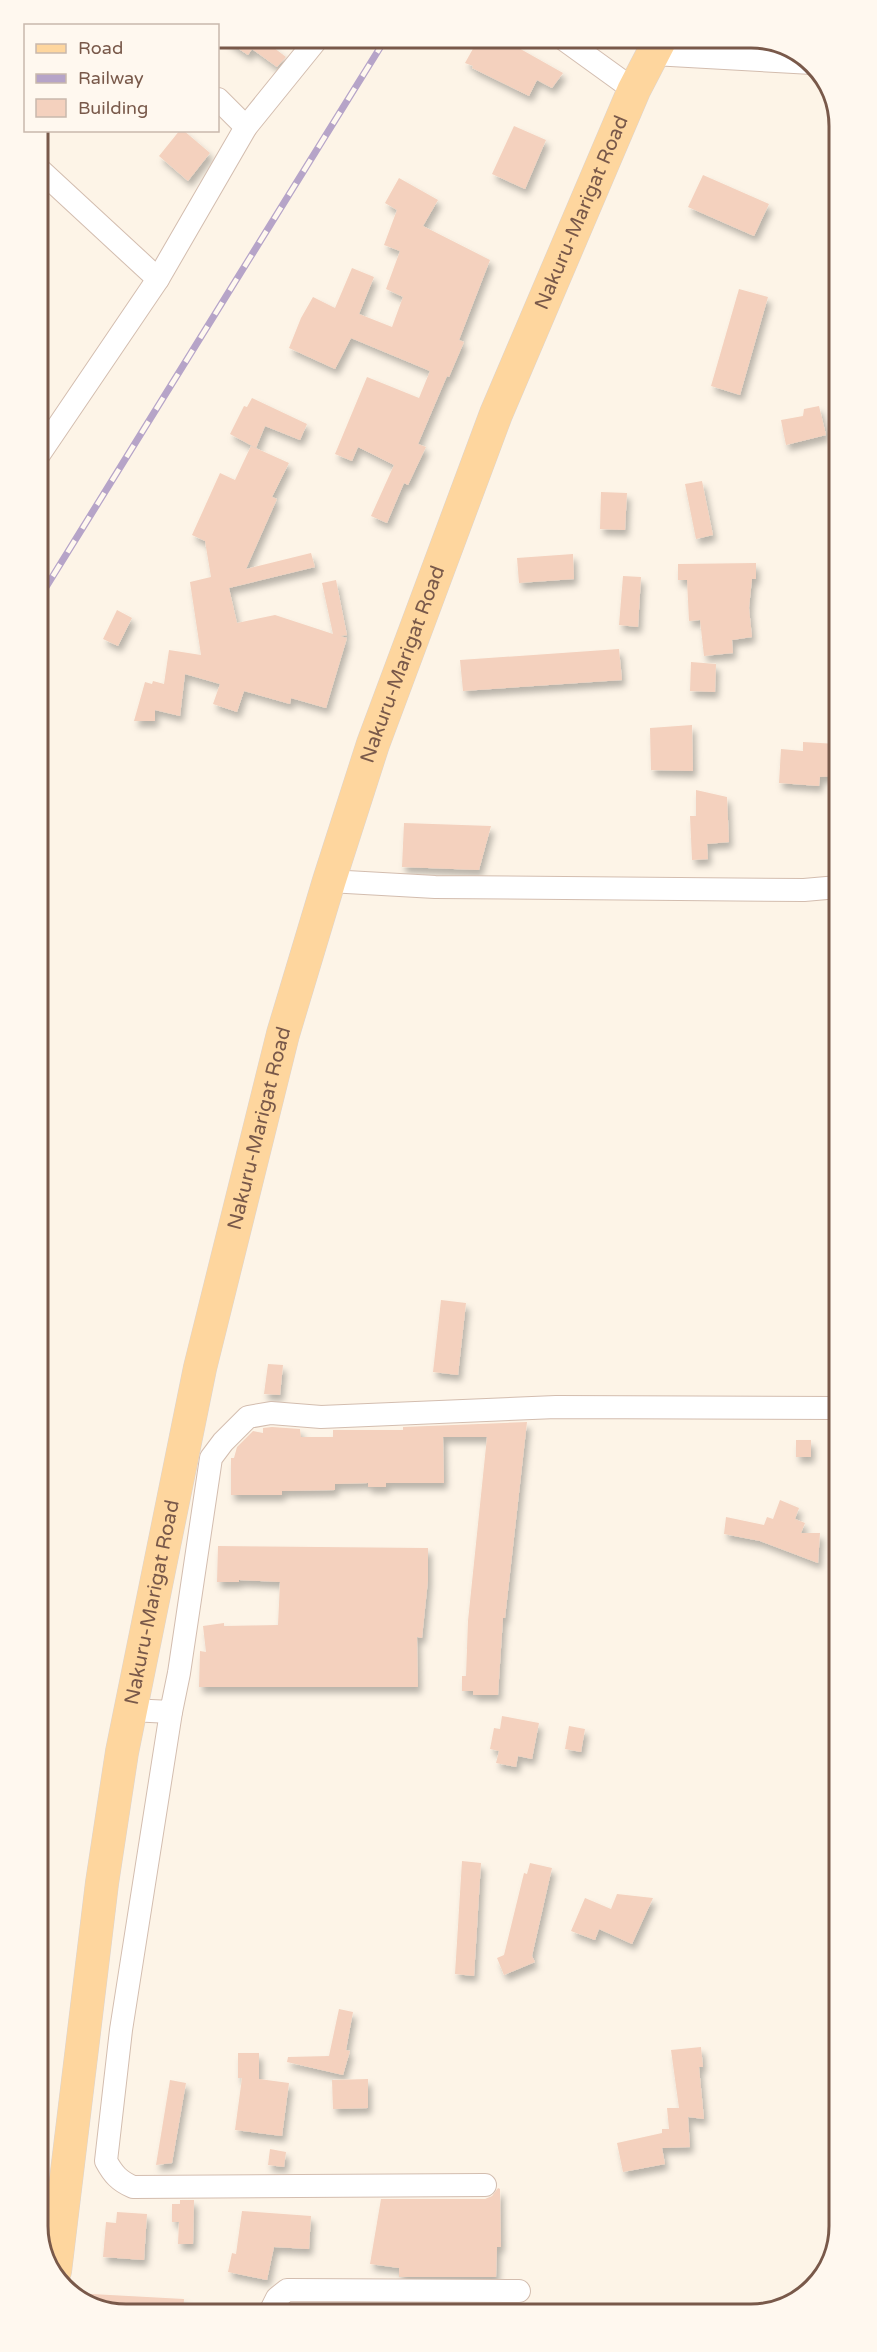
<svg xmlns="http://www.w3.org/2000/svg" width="877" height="2352" viewBox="0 0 877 2352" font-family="'Varela Round',sans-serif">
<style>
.building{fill:#f4d1be;filter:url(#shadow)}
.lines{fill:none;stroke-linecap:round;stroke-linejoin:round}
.street-casing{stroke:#d3bdaf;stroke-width:24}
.primary-casing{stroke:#dcd4d0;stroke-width:34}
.street{stroke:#fff;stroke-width:22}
.primary{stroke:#fed69e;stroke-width:33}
.rail-casing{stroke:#b6a4c8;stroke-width:7}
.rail{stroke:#fff8ef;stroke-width:4.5;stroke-dasharray:14;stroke-linecap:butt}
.labels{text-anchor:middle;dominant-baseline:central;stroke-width:4.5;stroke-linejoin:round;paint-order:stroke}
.street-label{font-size:20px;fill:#79594a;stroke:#fff8ef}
.rim{fill:none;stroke:#79594a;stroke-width:3}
</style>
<defs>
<filter id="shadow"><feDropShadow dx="3.5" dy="6" stdDeviation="3" flood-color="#0004"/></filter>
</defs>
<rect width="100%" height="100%" fill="#fdf4e7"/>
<!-- building -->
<g class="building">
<path d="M222 38H261L286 57 277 67 252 49 248 55Z"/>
<path d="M479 38H501L563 73 552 88 537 80 529 96 472 68 473 66 465 63Z"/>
<path d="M514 126 546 140 525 189 492 174Z"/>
<path d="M180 130H183L210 153 188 181 159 156Z"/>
<path d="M703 175 769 204 754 236 688 207Z"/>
<path d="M399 178 438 200 423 226 490 260 459 340 464 342 449 377 447 376 418 444 426 447 408 485 404 483 387 523 371 516 394 465 358 447 352 461 335 454 367 377 419 398 430 371 351 338 335 369 289 348 301 318 313 297 335 308 352 268 374 277 359 314 392 327 403 297 386 289 400 251 384 245 397 210 385 203Z"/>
<path d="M739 289 768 297 740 395 711 386Z"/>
<path d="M252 398 307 424 300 440 265 426 256 448 230 434 244 406 247 407Z"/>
<path d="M819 406 826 435 786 445 781 420 803 416 804 409Z"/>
<path d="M251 446 289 463 272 497 277 499 246 569 311 553 315 567 229 588 237 623 275 615 333 634 322 583 336 580 347 635 340 636 347 638 326 708 291 698 290 704 244 691 237 712 213 704 220 684 185 674 180 716 155 710V721H134L145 682 152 684 153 681 164 684 169 650 201 655 190 582 211 577 205 541 192 535 220 473 235 480Z"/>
<path d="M702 481 713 535 696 539 685 484Z"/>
<path d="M601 492 627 493 625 530 600 529Z"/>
<path d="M573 554 574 579 519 583 517 558Z"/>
<path d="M756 563V579H752L749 608 752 637 732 640 733 653 704 656 700 620 689 621 687 580H678V564Z"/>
<path d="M623 576 641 577 638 627 619 625Z"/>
<path d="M117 610 132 618 118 646 103 639Z"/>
<path d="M619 649 622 680 463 691 460 660Z"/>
<path d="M691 662 716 664 715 692 690 691Z"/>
<path d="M692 725 693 771 651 770 650 728Z"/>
<path d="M803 742 837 744V776L820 777 819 786 779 783 781 749 803 751Z"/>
<path d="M696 790 727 797 729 842 707 844 708 859 692 860 690 816H696Z"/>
<path d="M404 823 491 826 479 870 402 867Z"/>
<path d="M441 1300 466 1303 458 1375 433 1372Z"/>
<path d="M268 1364 283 1365 280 1395 264 1394Z"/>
<path d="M527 1422 505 1618H503L498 1695H473V1691H462V1676H466L468 1621 487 1437H443L444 1483H386V1487H368V1483L335 1484V1490L282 1491V1495H231V1458H234L237 1447 253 1431 263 1433V1428L272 1427 300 1429 301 1437H333V1430H403V1427Z"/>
<rect x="796" y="1440" width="15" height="17"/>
<path d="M780 1500 799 1508 795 1519 805 1523 801 1533H820L818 1563 760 1541 724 1534 726 1517 764 1525 767 1517 773 1519Z"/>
<path d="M218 1546 428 1548V1580L422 1638 417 1637 418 1687H199L200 1651 206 1652 203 1626 224 1623V1626L278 1625 280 1582 239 1580V1582H217Z"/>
<path d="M502 1716 539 1723 532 1759 518 1756 516 1767 496 1763 499 1751 490 1749 494 1728 500 1729Z"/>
<path d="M569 1726 585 1729 581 1752 565 1749Z"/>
<path d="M462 1861 481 1863 474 1976 455 1974Z"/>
<path d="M530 1863 552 1868 532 1956 535 1962 504 1975 497 1958 504 1955 524 1873 527 1874Z"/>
<path d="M617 1894 653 1898 632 1944 599 1929 595 1940 571 1931 585 1898 611 1909Z"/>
<path d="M339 2009 353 2012 346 2050 350 2051 343 2075 287 2062 288 2057 329 2056Z"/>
<path d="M701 2047 703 2067H699L704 2119 688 2117 690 2147 662 2148 665 2164 623 2172 617 2143 662 2133V2129H669L667 2108H679L671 2050Z"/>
<path d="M238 2053H259V2079L289 2083 282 2136 235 2130 242 2078H238Z"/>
<path d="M368 2079V2108L333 2109 332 2080Z"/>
<path d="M170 2080 186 2083 172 2163 156 2165Z"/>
<path d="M270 2149 286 2152 284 2167 268 2165Z"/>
<path d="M498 2188 500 2189 501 2247H497L496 2277H399V2268L370 2264 381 2199H485L492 2196Z"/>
<path d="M180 2200H194L193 2244H178L179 2222H172V2204H180Z"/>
<path d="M242 2211 311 2216 309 2249 274 2247 267 2280 228 2272 232 2253 236 2254Z"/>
<path d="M117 2212 147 2214 144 2260 103 2257 106 2222 116 2223Z"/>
<path d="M73 2293 184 2299 183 2314H120L72 2296Z"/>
<path d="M398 2304H421V2309L398 2308Z"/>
</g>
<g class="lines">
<!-- street casing -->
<g class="street-casing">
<g id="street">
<path d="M562 38 634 90"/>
<path d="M653 54 812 63"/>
<path d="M218 99 246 127"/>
<path d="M38 168 158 279"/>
<path d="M38 456 158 279 246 127 318 38"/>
<path d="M329 881 435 887 804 890 838 887"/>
<path d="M130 1710 171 1712 179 1673 211 1458 223 1442 248 1417 271 1413 321 1417 556 1407 838 1408"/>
<path d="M171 1712 121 2030 106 2161C113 2174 119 2181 133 2187L485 2185"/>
<path d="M269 2314 277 2298 287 2290 519 2291"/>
</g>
</g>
<!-- primary casing -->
<g class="primary-casing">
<g id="primary">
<path id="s1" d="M55 2271 102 1883 122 1752 200 1368 283 1034 329 881 373 744 496 414 634 90 661 38"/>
</g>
</g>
<!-- street -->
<use href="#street" class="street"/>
<!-- primary -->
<use href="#primary" class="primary"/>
<!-- rail casing -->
<g class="rail-casing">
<path id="rail" d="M38 600 386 38"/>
</g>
<!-- rail -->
<use href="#rail" class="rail"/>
</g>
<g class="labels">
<!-- street labels -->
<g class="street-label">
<text stroke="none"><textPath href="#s1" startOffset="2134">Nakuru-Marigat Road</textPath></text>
<text stroke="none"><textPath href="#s1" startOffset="1648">Nakuru-Marigat Road</textPath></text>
<text stroke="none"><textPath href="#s1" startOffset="1162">Nakuru-Marigat Road</textPath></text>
<text stroke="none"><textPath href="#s1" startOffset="676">Nakuru-Marigat Road</textPath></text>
</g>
</g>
<!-- crop -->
<path d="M0 0H877V2352H0ZM126 48H751A78 78 0 0 1 829 126V2226A78 78 0 0 1 751 2304H126A78 78 0 0 1 48 2226V126A78 78 0 0 1 126 48Z" fill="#fff8ef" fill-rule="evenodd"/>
<path class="rim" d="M126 48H751A78 78 0 0 1 829 126V2226A78 78 0 0 1 751 2304H126A78 78 0 0 1 48 2226V126A78 78 0 0 1 126 48Z"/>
<!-- legend -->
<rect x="24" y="24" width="195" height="108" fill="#fff8ef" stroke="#c9b8ad" stroke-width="1.5"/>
<rect x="36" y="44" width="30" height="9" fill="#fed69e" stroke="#c9b8ad" stroke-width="1.5"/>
<text x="78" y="54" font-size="18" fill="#79594a">Road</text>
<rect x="36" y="74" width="30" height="9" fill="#b6a4c8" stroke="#c9b8ad" stroke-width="1.5"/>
<text x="78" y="84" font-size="18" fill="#79594a">Railway</text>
<rect x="36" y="99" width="30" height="18" fill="#f4d1be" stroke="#c9b8ad" stroke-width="1.5"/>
<text x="78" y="114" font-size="18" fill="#79594a">Building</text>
</svg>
